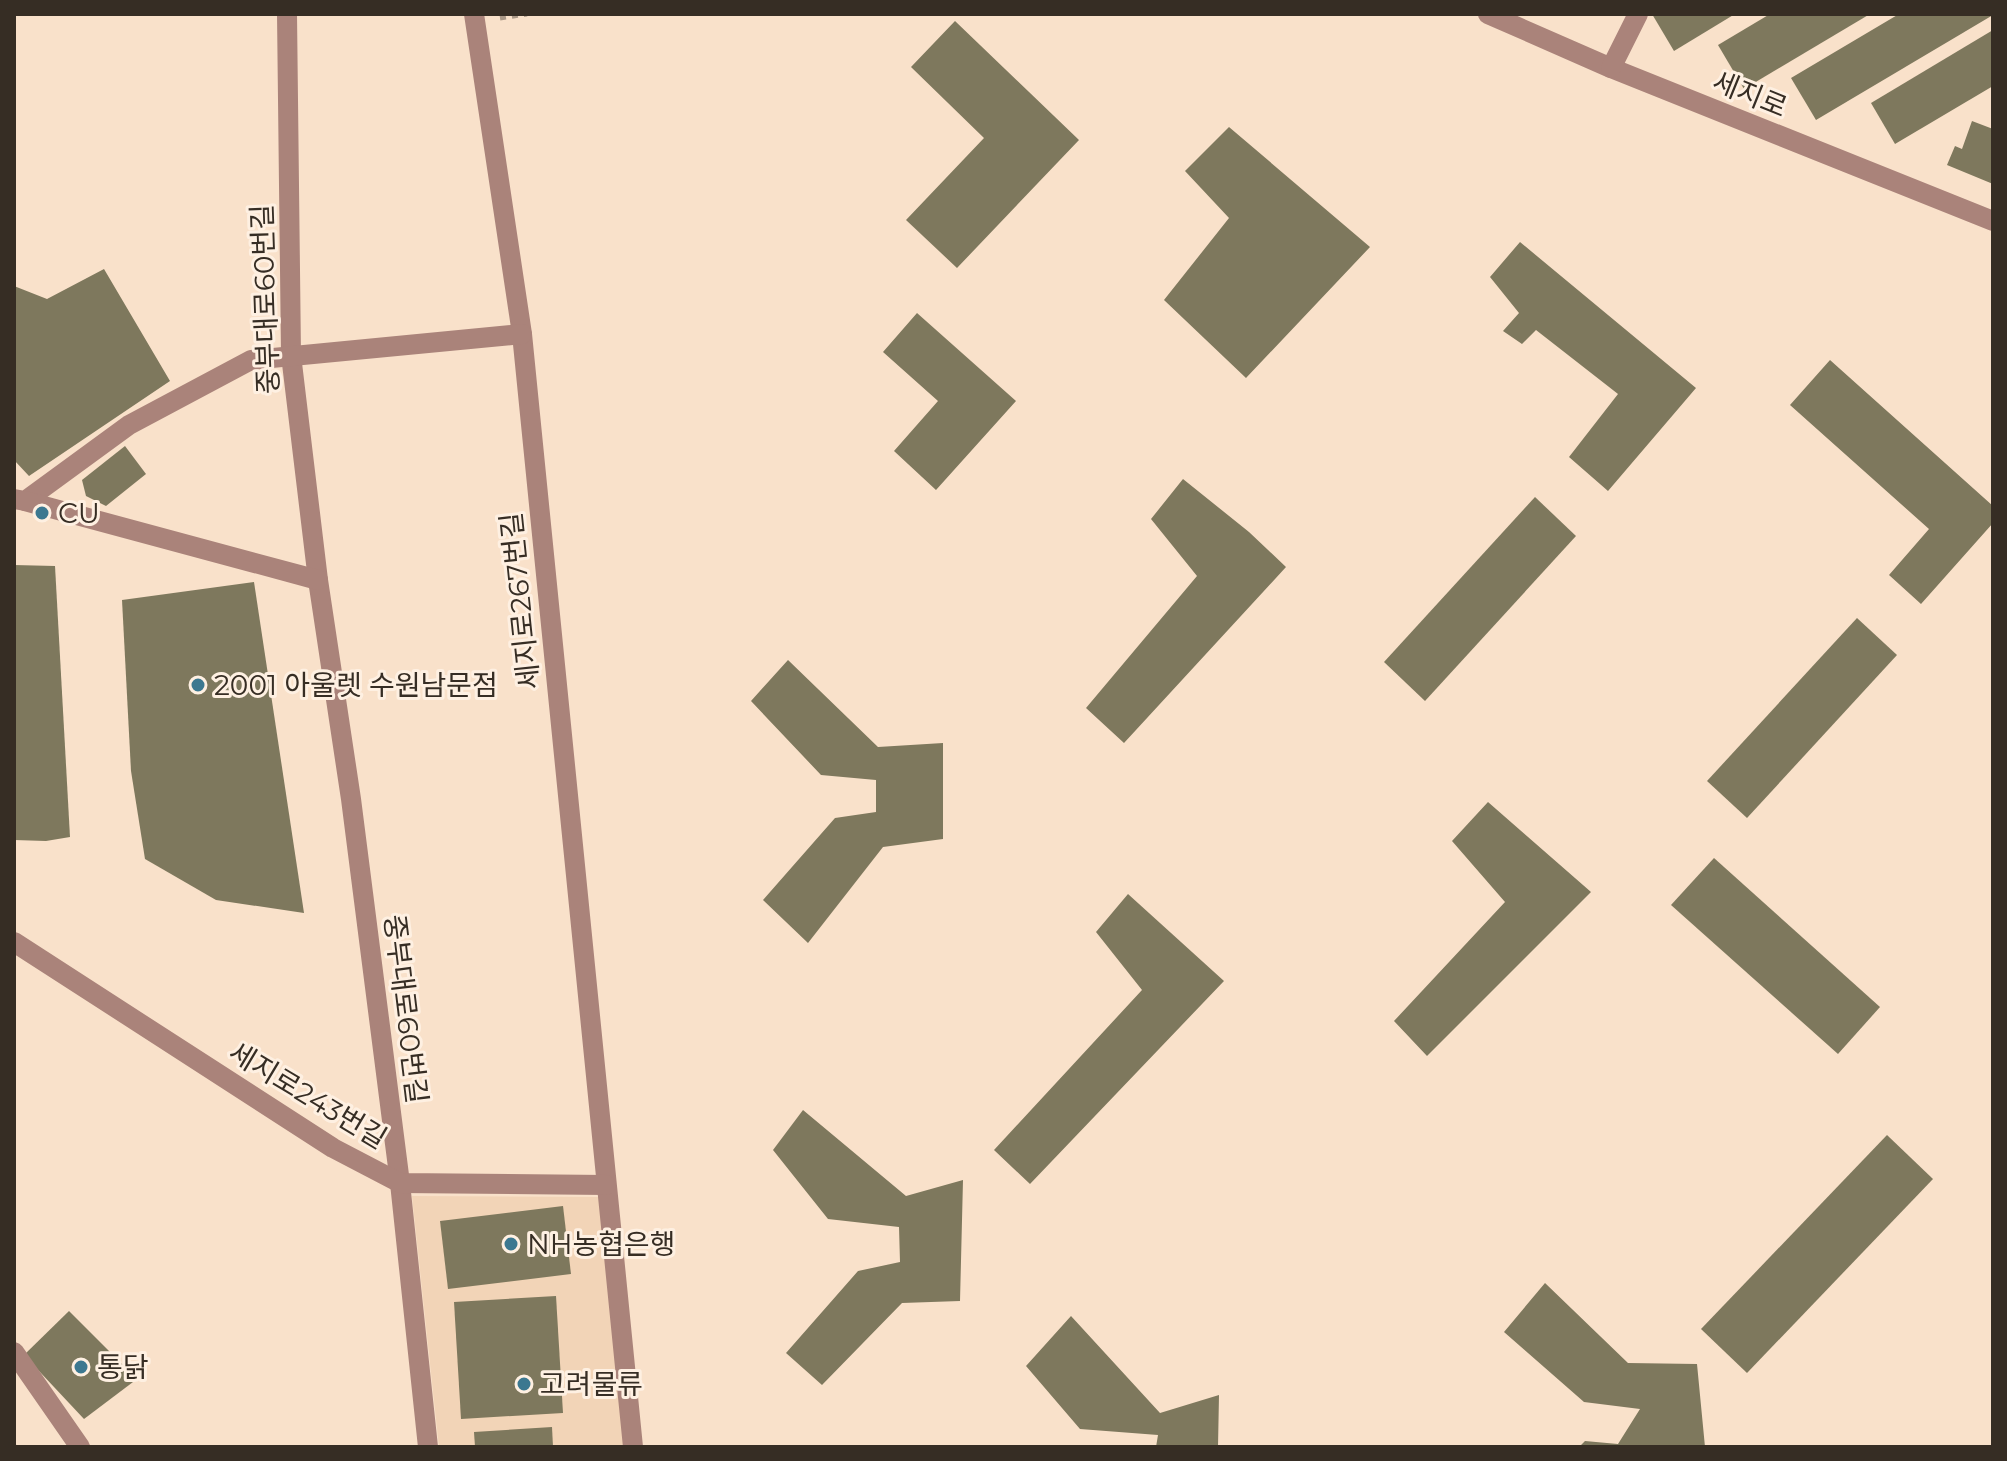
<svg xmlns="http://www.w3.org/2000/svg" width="2007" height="1461" viewBox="0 0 2007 1461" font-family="Montserrat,'Noto Sans KR',sans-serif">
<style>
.built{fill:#f2d4b7}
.building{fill:#7e785d}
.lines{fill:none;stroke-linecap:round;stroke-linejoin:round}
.path{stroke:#aa9887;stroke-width:5;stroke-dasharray:6 6;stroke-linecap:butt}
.minor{stroke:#aa837a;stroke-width:20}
.poi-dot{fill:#3c7890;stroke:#fef0e2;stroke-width:3}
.labels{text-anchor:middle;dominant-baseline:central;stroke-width:6;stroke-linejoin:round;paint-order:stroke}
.street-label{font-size:28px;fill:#362d24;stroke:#fef0e2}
.poi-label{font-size:28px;fill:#362d24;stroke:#fef0e2;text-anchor:start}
</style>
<rect width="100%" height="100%" fill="#f9e1ca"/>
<!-- built -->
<path class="built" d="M412 1196 600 1197 624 1447H439Z"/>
<!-- building -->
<g class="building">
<path d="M1652 14H1735L1674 51Z"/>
<path d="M1770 14H1870L1744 89 1718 45Z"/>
<path d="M1899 14 1993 15 1816 120 1791 78Z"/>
<path d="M955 21 1079 140 957 268 906 220 984 138 911 67Z"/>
<path d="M1993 30V86L1895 144 1871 103Z"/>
<path d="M1972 121 1993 129V184L1947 165 1955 146 1962 149Z"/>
<path d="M1229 127 1370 247 1246 378 1164 300 1229 218 1185 171Z"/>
<path d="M1520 242 1696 388 1608 491 1569 457 1618 394 1536 330 1522 344 1503 331 1519 313 1490 277Z"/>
<path d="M104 269 170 381 29 476 14 460V286L47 299Z"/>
<path d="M917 313 1016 401 936 490 894 451 938 401 883 352Z"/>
<path d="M1830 360 1993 506V523L1921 604 1889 575 1929 529 1790 405Z"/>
<path d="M125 446 146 474 106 506 86 496 82 480Z"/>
<path d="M1183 479 1249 532 1286 567 1124 743 1086 708 1197 576 1151 519Z"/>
<path d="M1535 497 1576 536 1425 701 1384 662Z"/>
<path d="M14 565 55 566 70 837 46 841 14 840Z"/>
<path d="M254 582 304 913 216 900 145 859 131 771 122 600Z"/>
<path d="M1857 618 1897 655 1747 818 1707 781Z"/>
<path d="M788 660 878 747 943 743V839L883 847 808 943 763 900 835 818 876 812V780L821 775 751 701Z"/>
<path d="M1488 802 1591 892 1427 1056 1394 1021 1505 902 1452 841Z"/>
<path d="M1714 858 1880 1007 1838 1054 1671 905Z"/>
<path d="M1128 894 1224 981 1030 1184 994 1150 1142 990 1096 932Z"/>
<path d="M803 1110 906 1196 963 1180 960 1301 902 1303 822 1385 786 1353 858 1271 900 1262 899 1227 828 1219 773 1150Z"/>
<path d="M1887 1135 1933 1179 1747 1373 1701 1329Z"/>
<path d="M563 1206 571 1274 448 1289 440 1221Z"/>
<path d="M1545 1283 1628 1363 1697 1364 1705 1447H1579L1585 1441 1618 1444 1640 1409 1584 1402 1504 1332Z"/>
<path d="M556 1296 563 1413 461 1419 454 1302Z"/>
<path d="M69 1311 137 1379 84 1419 24 1355Z"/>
<path d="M1071 1316 1160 1413 1219 1395 1218 1447H1156L1158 1435 1080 1429 1026 1366Z"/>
<path d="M552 1427 553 1447H475L474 1432Z"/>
</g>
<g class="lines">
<!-- path -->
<g class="path">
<path d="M500 18 527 14"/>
<path d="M14 1446 15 1447"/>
</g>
<!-- minor -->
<g class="minor">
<path d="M287 14 291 355 318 580 351 799 400 1183 428 1447"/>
<path d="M474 14 522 334 633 1447"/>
<path d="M1488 14 1611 68 1993 221"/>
<path d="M1611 68 1638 14"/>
<path d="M14 499 25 501 129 425 251 360 522 334"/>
<path d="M25 501 318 580"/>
<path d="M14 942 333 1148 400 1183 606 1185"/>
<path d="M14 1352 80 1447"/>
</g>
</g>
<!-- markers -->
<g class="poi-dot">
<circle cx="42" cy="513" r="8"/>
<circle cx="198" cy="685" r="8"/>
<circle cx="511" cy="1244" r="8"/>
<circle cx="81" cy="1367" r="8"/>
<circle cx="524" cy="1384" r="8"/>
</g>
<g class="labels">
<!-- street labels -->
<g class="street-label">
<text transform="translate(1750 94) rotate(22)">세지로</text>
<text transform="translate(265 299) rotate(-92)">중부대로60번길</text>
<text transform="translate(520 601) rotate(-96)">세지로267번길</text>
<text transform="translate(406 1009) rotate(83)">중부대로60번길</text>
<text transform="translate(308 1095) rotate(31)">세지로243번길</text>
</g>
<!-- poi labels -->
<g class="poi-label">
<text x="58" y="513">CU</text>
<text x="214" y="685">2001 아울렛 수원남문점</text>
<text x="527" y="1244">NH농협은행</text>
<text x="97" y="1367">통닭</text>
<text x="540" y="1384">고려물류</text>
</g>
</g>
<!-- border -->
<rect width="2007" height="1461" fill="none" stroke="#362d24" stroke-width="32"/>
</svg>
